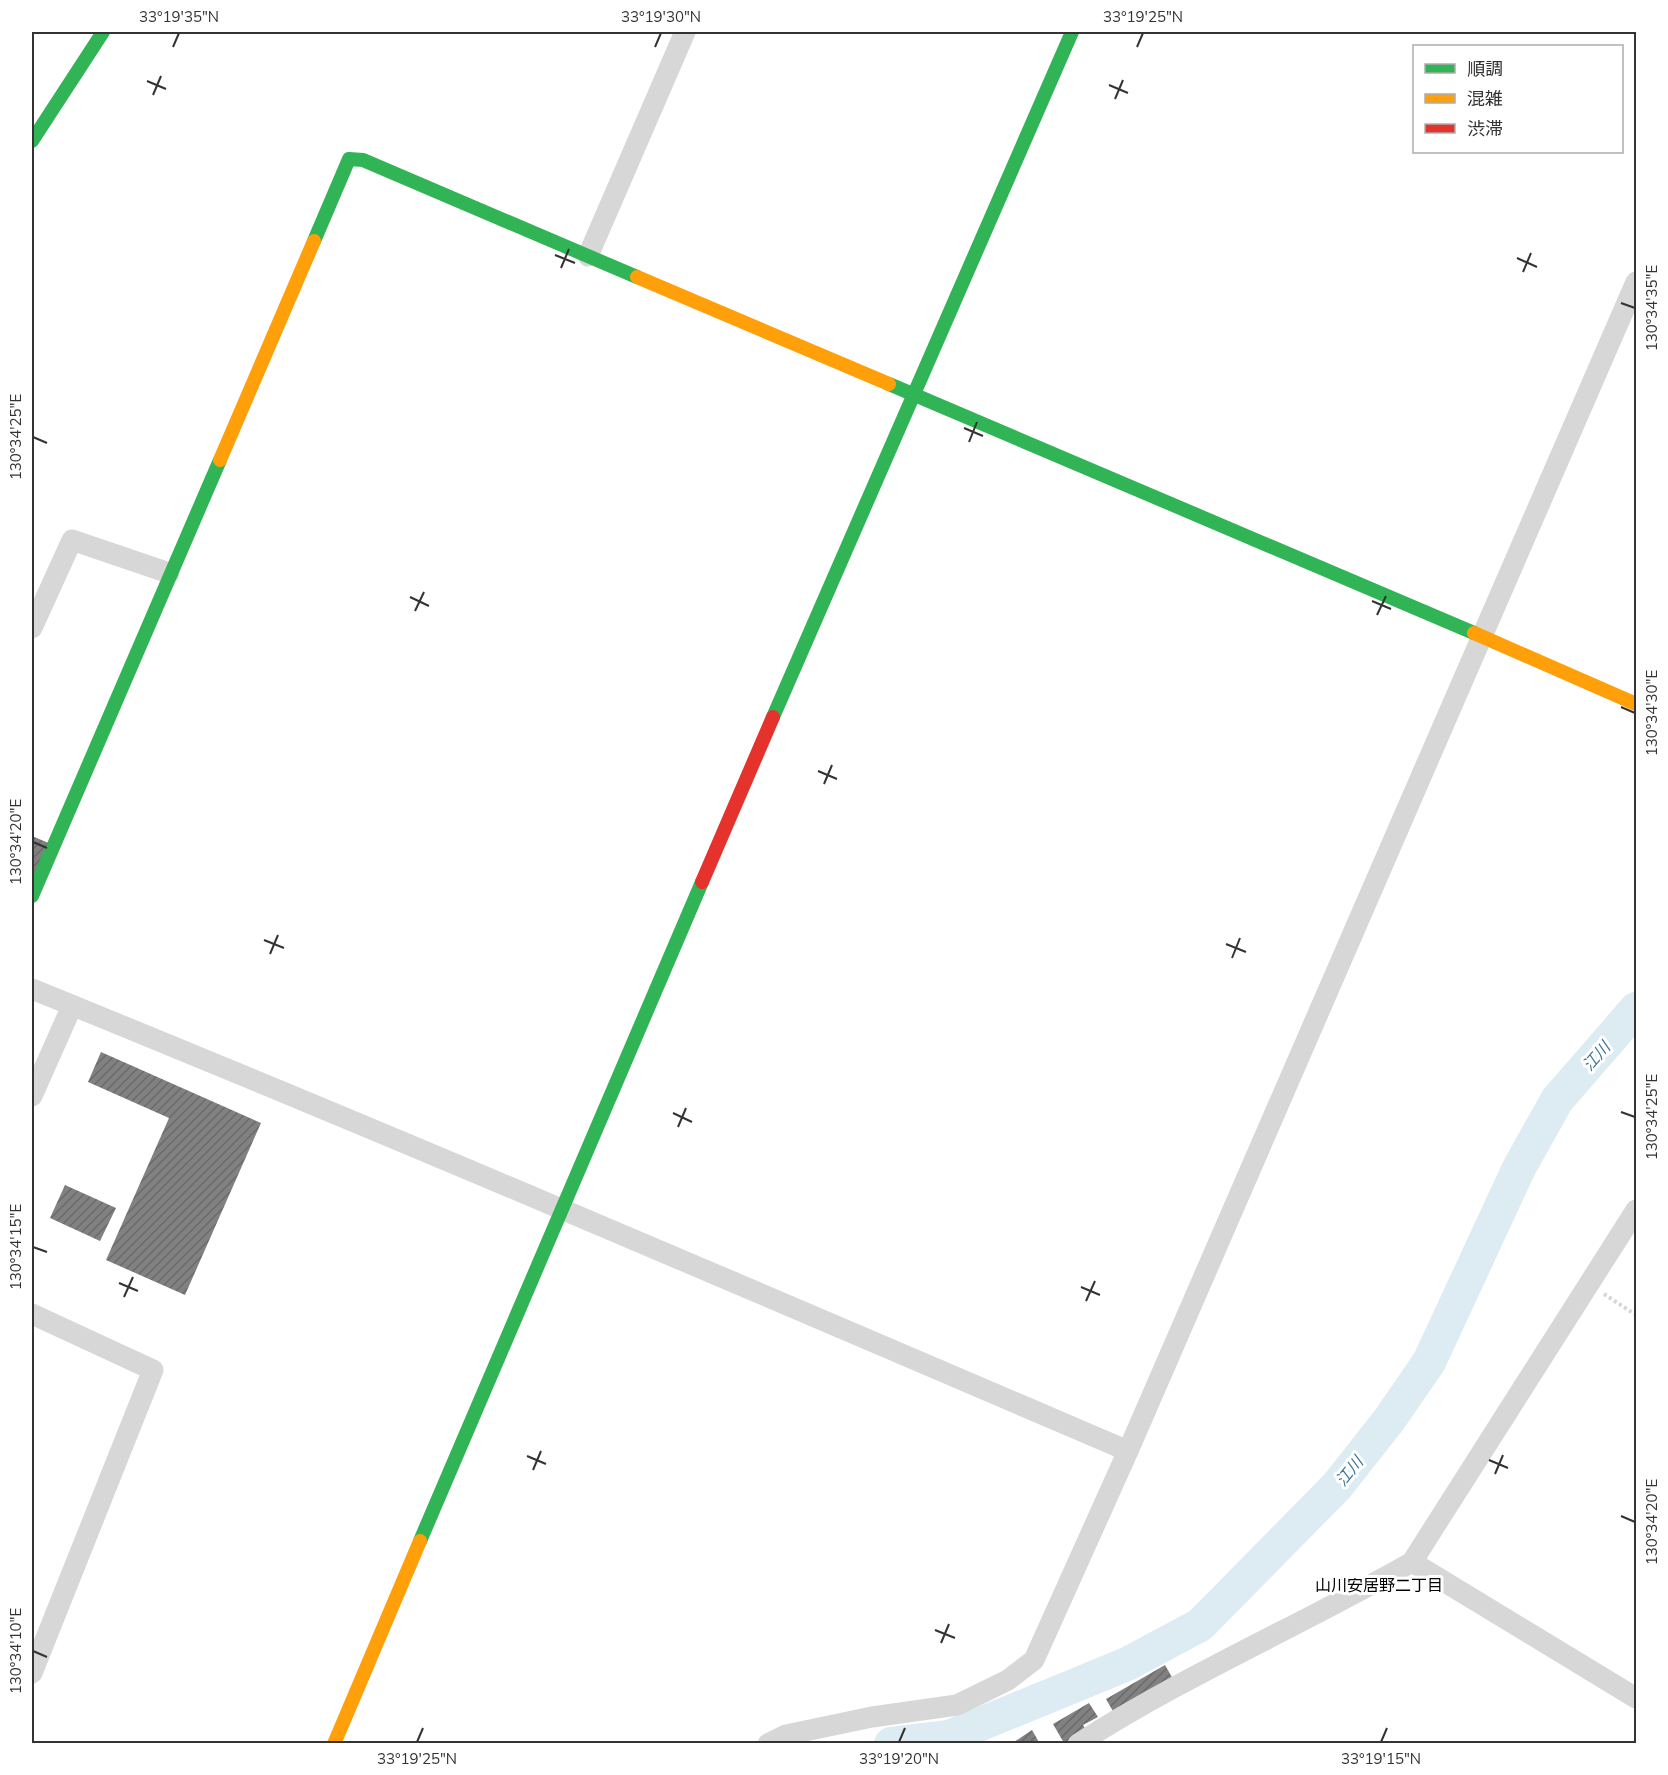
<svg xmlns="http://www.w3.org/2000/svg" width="1668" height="1775" viewBox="0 0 1668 1775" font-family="Mulish,'Noto Sans JP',sans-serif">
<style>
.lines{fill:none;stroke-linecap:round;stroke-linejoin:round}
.river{stroke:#ddebf3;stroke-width:34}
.building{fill:url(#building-hatch)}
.path{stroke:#d6d6d6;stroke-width:4;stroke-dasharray:3 3;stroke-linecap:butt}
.street{stroke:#d7d7d7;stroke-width:21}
.fast{stroke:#30b455;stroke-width:14}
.slow{stroke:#ff9f0a;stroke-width:14}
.jam{stroke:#e5322d;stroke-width:14}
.ticks{fill:none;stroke:#333;stroke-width:2}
.labels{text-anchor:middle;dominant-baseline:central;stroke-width:6;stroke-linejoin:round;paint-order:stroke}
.water-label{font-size:16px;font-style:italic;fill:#3f7597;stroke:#fff}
.neighbourhood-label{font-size:16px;fill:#000;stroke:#fff}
.neatline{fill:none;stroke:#333;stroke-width:2}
.ticks-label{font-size:15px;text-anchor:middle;fill:#333}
</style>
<defs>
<pattern id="building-hatch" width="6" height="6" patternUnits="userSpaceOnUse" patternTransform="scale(1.5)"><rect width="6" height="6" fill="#818181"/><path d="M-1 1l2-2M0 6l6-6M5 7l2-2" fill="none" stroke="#6a6a6a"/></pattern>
</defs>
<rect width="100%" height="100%" fill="#fff"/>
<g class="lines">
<!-- river -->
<path class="river" d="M891 1744 949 1737 1127 1664 1200 1625 1337 1486 1389 1420 1429 1362 1519 1168 1557 1100 1636 1009"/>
</g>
<!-- building -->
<g class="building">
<path d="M32 836 51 844 32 891Z"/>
<path d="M101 1052 261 1123 185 1295 106 1260 169 1118 88 1082Z"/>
<path d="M65 1185 116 1208 100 1241 50 1218Z"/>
<path d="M1165 1665 1173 1679 1114 1713 1106 1699Z"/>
<path d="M1089 1703 1098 1717 1083 1725 1086 1730 1064 1743 1053 1724Z"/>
<path d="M1032 1730 1040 1744H1011Z"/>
</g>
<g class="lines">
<!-- path -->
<path class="path" d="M1604 1294 1636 1315"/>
<!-- street -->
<g class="street">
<path d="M588 256 685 32"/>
<path d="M32 628 72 540 169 573"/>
<path d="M32 989C399 1138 764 1295 1128 1451"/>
<path d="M32 1096 72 1006"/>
<path d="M32 1314 153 1370 32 1673"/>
<path d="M1412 1562 1636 1698"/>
<path d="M768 1744 786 1735 872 1717 957 1705 1008 1680 1034 1660 1128 1451 1636 282"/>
<path d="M1078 1744C1185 1675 1302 1625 1412 1562L1636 1210"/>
</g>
<!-- fast -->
<g class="fast">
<path d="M32 141 103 32"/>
<path d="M314 241 349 159 363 160 637 277"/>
<path d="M889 384 1474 633"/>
<path d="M773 717 1072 32"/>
<path d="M32 896 220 460"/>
<path d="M420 1541 702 882"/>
</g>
<!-- slow -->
<g class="slow">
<path d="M637 277 889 384"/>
<path d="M220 460 314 241"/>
<path d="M1474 633 1636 704"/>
<path d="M334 1744 420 1541"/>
</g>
<!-- jam -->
<path class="jam" d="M702 882 773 717"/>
</g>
<!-- ticks -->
<path class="ticks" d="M173 47 179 33M655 47 661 33M1137 47 1143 33M147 81 166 89M1109 85 1128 93M153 95 161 76M1115 99 1123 80M555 255 575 263M1517 258 1537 267M561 268 569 249M1523 272 1531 253M1621 303 1635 308M964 428 983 436M33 437 47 443M969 442 977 422M410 597 429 606M1372 601 1391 609M415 611 424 592M1377 615 1386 596M1621 707 1635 713M818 771 837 779M824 784 832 765M33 842 47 848M264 940 284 948M1226 944 1246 952M270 954 278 935M1232 958 1240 938M1621 1112 1635 1117M673 1113 692 1122M678 1127 686 1108M33 1247 47 1252M119 1283 138 1291M1081 1287 1100 1295M124 1297 133 1277M1086 1301 1095 1281M527 1456 546 1464M1489 1460 1508 1468M533 1470 541 1451M1495 1474 1503 1455M1621 1516 1635 1522M935 1630 955 1638M941 1643 949 1624M33 1651 47 1657M417 1742 423 1728M899 1742 905 1728M1381 1742 1387 1728"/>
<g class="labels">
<!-- water labels -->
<g class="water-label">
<text transform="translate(1596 1056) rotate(-49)">江川</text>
<text transform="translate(1349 1471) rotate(-51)">江川</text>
</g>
<!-- neighbourhood labels -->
<g class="neighbourhood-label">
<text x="1379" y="1585">山川安居野二丁目</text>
</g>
</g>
<!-- border -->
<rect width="1668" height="1775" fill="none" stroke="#ffffff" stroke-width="66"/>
<!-- legend -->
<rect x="1413" y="45" width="210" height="108" fill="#ffffff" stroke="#adadad" stroke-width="1.5"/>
<rect x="1425" y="64" width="30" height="9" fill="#30b455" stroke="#adadad" stroke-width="1.5"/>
<text x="1467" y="75" font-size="18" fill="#333333">順調</text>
<rect x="1425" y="94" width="30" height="9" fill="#ff9f0a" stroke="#adadad" stroke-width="1.5"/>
<text x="1467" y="105" font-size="18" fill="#333333">混雑</text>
<rect x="1425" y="124" width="30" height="9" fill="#e5322d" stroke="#adadad" stroke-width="1.5"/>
<text x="1467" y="135" font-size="18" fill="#333333">渋滞</text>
<rect x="33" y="33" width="1602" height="1709" class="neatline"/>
<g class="ticks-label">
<text x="179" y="22">33°19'35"N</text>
<text x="661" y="22">33°19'30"N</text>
<text x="1143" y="22">33°19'25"N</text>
<text transform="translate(1652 308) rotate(-90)" y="5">130°34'35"E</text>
<text transform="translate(16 437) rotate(-90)" y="5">130°34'25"E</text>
<text transform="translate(1652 713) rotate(-90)" y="5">130°34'30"E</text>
<text transform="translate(16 842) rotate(-90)" y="5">130°34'20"E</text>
<text transform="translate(1652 1117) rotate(-90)" y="5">130°34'25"E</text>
<text transform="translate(16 1247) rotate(-90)" y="5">130°34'15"E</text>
<text transform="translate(1652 1522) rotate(-90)" y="5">130°34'20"E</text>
<text transform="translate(16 1651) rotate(-90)" y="5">130°34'10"E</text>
<text x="417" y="1764">33°19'25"N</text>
<text x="899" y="1764">33°19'20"N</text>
<text x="1381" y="1764">33°19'15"N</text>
</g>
</svg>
